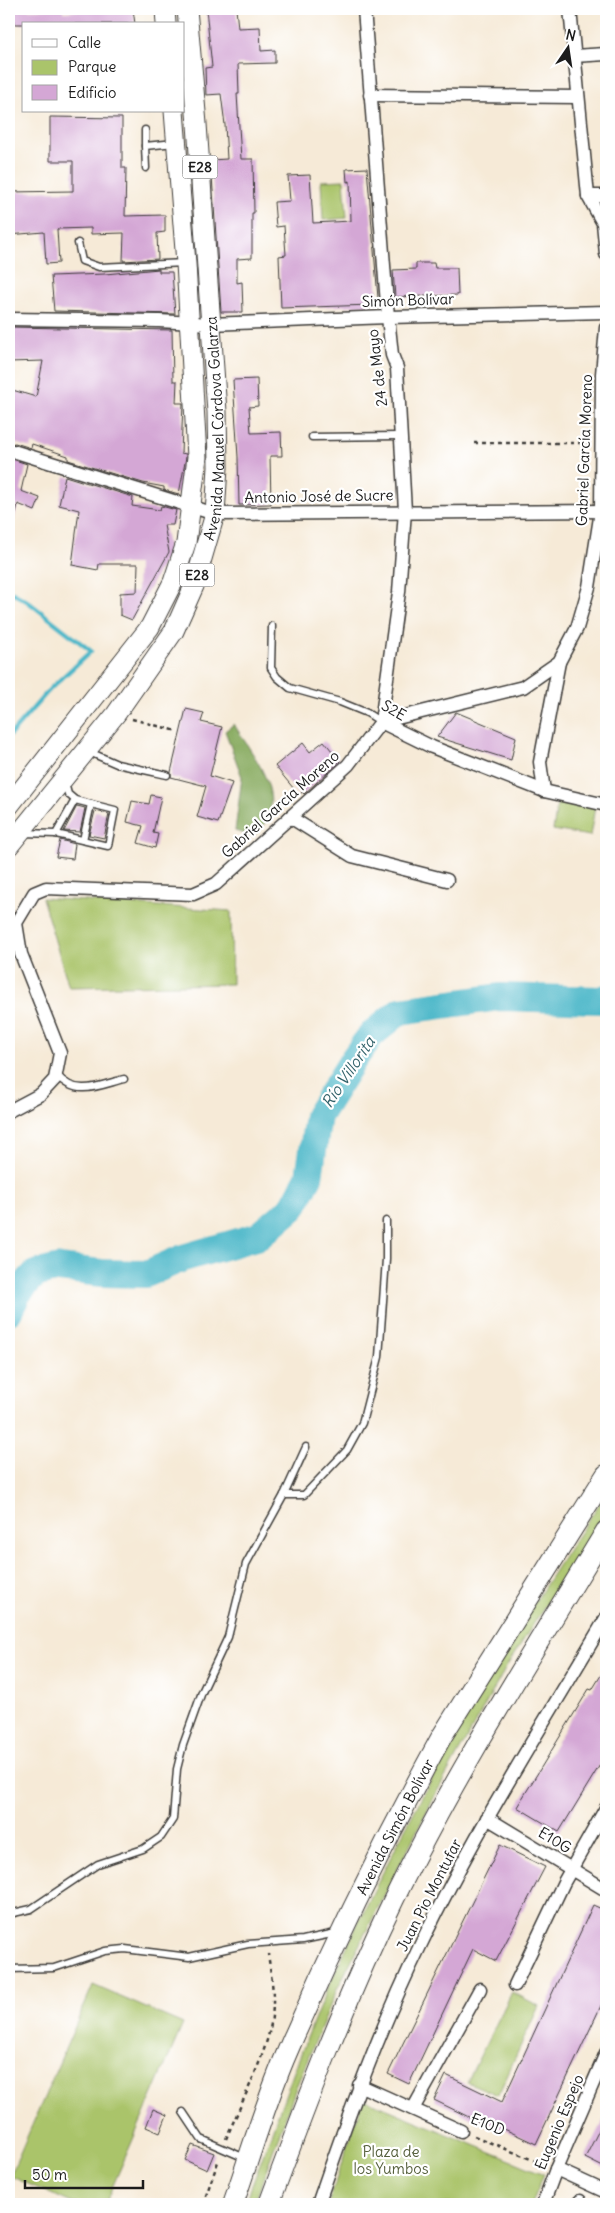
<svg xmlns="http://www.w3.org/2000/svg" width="615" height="2213" viewBox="0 0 615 2213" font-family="Delius,sans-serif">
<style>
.green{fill:#aac46b;stroke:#637044}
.forest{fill:#87aa5f;stroke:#52633e}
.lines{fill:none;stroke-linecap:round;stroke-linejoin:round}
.stream{stroke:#4db8c9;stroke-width:4.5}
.river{stroke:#4db8c9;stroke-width:28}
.building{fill:#d4a7d5}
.service-casing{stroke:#3d3b38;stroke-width:9}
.minor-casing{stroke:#3d3b38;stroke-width:15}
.primary-casing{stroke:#3d3b38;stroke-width:21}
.trunk-casing{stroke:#3d3b38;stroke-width:22}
.path{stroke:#3d3b38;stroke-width:2.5;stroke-dasharray:4 4;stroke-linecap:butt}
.service{stroke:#fff;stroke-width:6}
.minor{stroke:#fff;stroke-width:12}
.primary{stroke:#fff;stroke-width:19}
.trunk{stroke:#fff;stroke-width:20}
.labels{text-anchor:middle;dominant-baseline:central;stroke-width:4.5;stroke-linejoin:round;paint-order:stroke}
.shield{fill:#fff;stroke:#606060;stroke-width:1}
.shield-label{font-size:14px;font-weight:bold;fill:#1c1c1c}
.street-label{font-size:15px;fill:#1c1c1c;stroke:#fff}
.park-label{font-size:15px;fill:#555f3c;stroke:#fff}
.water-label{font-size:16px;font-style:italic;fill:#32626a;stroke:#fff}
</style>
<rect width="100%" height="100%" fill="#fff"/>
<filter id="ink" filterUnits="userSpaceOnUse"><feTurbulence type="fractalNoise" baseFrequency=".02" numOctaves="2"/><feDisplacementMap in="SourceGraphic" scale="10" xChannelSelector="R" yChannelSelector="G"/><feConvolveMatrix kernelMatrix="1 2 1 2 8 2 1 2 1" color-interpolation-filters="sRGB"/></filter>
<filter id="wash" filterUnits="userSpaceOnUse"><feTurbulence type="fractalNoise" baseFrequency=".0096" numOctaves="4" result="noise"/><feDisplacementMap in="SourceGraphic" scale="20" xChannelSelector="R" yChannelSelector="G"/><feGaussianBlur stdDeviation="1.12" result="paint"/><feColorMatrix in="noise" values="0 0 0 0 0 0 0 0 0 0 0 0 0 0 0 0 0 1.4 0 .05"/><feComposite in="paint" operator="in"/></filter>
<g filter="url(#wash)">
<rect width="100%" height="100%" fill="#f6ead7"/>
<!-- green -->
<g class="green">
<path d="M344 180 347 218 323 220 321 181Z"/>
<path d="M558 800 595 807 590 836 553 830Z"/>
<path d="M42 898 231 911 232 984 69 987Z"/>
<path d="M606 1494V1511L508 1664 433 1799 338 1987 297 2085 254 2204H245C273 2130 298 2055 330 1983 408 1812 500 1648 606 1494Z"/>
<path d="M93 1985 183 2024 105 2204H74L10 2176Z"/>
<path d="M512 1992 539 2006 498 2095 467 2082Z"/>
<path d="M363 2099 544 2174 532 2204H328Z"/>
</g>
<!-- forest -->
<path class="forest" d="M234 724C254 758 294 802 253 836L235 831 242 777 225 731Z"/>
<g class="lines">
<!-- stream -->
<path class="stream" d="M9 591 27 601 91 651 50 689 9 736"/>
<!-- river -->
<path class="river" d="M9 1311 18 1293 35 1274 59 1268 101 1273 146 1274 183 1258 259 1236 293 1207 309 1177 318 1116 353 1060 371 1035 400 1011 500 997 600 1000 606 998"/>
</g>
<g id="blocks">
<!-- building -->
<g class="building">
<path d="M64 9V12L98 9H133L135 24H14L13 10Z"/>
<path d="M206 9H236L238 28 260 27 261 51 275 50V63L238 64 239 94H237L241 159H253L254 213H252V258L237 259V283L242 282 243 312H221L211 160 227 159 225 125 221 94 206 95 205 68 212 67Z"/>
<path d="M50 117 122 118V168H126L125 216 165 215V232L157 233 158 259 123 261 124 233 91 234V228L57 229 59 263 46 264 44 232 9 235V192L73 191V161H50Z"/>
<path d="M367 168 378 298 372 305 281 308 279 256 286 255 284 226 276 227 274 202 290 201 288 176 310 175 313 223 351 221 350 181 347 182 346 169Z"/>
<path d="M416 263H434L435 268H457L458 295 395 297 393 270 416 269Z"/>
<path d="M159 269V272H172L175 314 54 311 51 276 105 274Z"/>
<path d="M9 327 172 330 173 381H177L176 403H183L181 453 186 454V457L179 494 164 490V487L143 483 68 460V456L32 444 31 448 15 443 9 444V389L36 397 43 361 9 362Z"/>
<path d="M257 379 258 406 249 407 251 433 281 432 282 456H270L271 504 239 505 238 457 233 380Z"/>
<path d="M9 458 27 464 21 491 40 498 35 511 18 504 14 521 9 520Z"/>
<path d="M65 476 133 497 132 506 160 510 161 506 176 510 173 525H164L169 552 132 620 120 615V593L137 592 138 564H99L98 570 72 565 79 510 59 505Z"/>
<path d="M186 709 204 713 201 722 222 727 210 776 232 783 218 823 197 817 206 786 171 777V772Z"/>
<path d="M456 712 516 737 511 760 437 737Z"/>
<path d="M324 741 340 761 304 794 302 792 299 795 275 766 303 743 310 752Z"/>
<path d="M151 795 161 797 153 833 158 834 155 848 138 843 143 826 127 822 132 801 149 804Z"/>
<path d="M77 806 85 808 80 832 64 831Z"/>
<path d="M95 811 109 814 104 838 89 835Z"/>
<path d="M60 840 75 844 73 859 56 857Z"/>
<path d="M606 1667V1755L559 1832 517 1807 589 1689 592 1690Z"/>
<path d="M500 1845 545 1867 496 1961 473 1949 409 2084 388 2074Z"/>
<path d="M593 1905 606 1911V1995L536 2144 481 2118 479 2122 434 2100 446 2075 502 2102Z"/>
<path d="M153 2109 167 2115 160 2133 146 2127Z"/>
<path d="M606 2116V2160L603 2167 585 2158Z"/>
<path d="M192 2145 214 2153 207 2170 185 2160Z"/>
</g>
</g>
</g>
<g filter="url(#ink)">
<use href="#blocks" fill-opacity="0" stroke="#3d3b38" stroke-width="1"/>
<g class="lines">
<!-- service casing -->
<g class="service-casing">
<g id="service">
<path d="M145 130V146"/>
<path d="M146 168 145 146 175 143"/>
<path d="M78 243 82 261 99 267 185 263"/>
<path d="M312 437 400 436"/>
<path d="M272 626 271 668 277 677 290 688 340 702 367 713 381 722"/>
<path d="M87 751 117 764 167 775"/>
<path d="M23 833 56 834 108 846 115 810 75 800 68 794 65 783"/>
<path d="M56 834 75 800"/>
<path d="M83 840 91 804"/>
<path d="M57 1075C76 1098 100 1085 124 1079"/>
<path d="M284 1495H304L347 1450 362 1423 379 1357 386 1259V1221"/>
<path d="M9 1914 31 1909 98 1864 143 1849 161 1837 173 1819 177 1769 183 1745 202 1692 228 1637 246 1564 284 1495 306 1447"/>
<path d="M9 1969 54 1968 105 1951 125 1949 189 1957 248 1944 303 1940 336 1933"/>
<path d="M183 2112 201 2139 245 2158"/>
</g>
</g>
<!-- minor casing -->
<g class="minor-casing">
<g id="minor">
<path d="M364 9 388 317 392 355 397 368 405 511 399 592 381 722"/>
<path d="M570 9 588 196 603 223 606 254"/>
<path d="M574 56 606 54"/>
<path d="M370 95 578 97"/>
<path d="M588 196H606"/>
<path d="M9 319 159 321 210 324 388 317 606 312"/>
<path d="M13 451 215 514 606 511"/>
<path d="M381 722 432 747 544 791 606 805"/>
<path d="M544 791 540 762 559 662"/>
<path d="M290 817 352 856 447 880"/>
<path d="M9 1111 41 1094 55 1079 60 1053 21 954 16 923 34 893 46 888 193 894 216 884 348 765 381 722 523 687 559 662 577 628 589 587 601 511 602 374 606 328"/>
<path d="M487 1818 606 1890"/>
<path d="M515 1985 564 1882 606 1808"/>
<path d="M359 2085 461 2131"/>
<path d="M413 2109 480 1989"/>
<path d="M556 2169 606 2192"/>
<path d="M318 2204C348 2116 380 2028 421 1944 475 1831 543 1725 606 1618"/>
<path d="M543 2204 556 2169 606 2053"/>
<path d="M578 2204 580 2201"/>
</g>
</g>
<!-- primary casing -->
<g class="primary-casing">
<g id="primary">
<path d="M165 9 166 24"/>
<path d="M9 806 150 627 173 582 186 543 197 457 186 263 174 111"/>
<path id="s1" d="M9 846 116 714 174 631 194 586 215 514 218 467 217 412 197 124 187 9"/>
</g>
</g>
<!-- trunk casing -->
<g class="trunk-casing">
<g id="trunk">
<path id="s2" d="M233 2204C251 2153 266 2100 288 2050 334 1944 386 1838 442 1736L606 1475"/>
<path d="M269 2204C307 2101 346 1998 394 1899 456 1772 533 1652 606 1531"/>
</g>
</g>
<!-- path -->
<g class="path">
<path d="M474 443H588"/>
<path d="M132 719 177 731"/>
<path d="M474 2136 543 2164"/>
<path d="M226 2139C240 2105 269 2050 272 2016 275 1995 271 1974 268 1954"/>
<path d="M203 2204 219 2159"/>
</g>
<!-- service -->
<use href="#service" class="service"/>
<!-- minor -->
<use href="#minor" class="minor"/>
<!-- primary -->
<use href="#primary" class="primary"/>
<!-- trunk -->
<use href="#trunk" class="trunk"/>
</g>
</g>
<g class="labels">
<!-- shield labels -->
<g class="shield">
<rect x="182.5" y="155.5" width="35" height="23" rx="4"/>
<rect x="179.5" y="563.5" width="35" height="23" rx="4"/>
</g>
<g class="shield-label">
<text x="200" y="167">E28</text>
<text x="197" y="575">E28</text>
</g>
<!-- street labels -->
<g class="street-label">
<text transform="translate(408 300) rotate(-2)">Simón Bolívar</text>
<text transform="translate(377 368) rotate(-97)">24 de Mayo</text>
<text stroke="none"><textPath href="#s1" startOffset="481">Avenida Manuel Córdova Galarza</textPath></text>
<text transform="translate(584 450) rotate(-88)">Gabriel García Moreno</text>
<text transform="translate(319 496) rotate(-1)">Antonio José de Sucre</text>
<text transform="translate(394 710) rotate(30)">S2E</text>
<text transform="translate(280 804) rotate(-42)">Gabriel García Moreno</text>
<text stroke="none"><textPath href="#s2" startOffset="411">Avenida Simón Bolívar</textPath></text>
<text transform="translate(555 1840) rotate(31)">E10G</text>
<text transform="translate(429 1895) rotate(-63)">Juan Pio Montufar</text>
<text transform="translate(559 2122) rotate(-67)">Eugenio Espejo</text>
<text transform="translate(488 2124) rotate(22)">E10D</text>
</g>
<!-- park labels -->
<g class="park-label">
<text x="391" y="2151">Plaza de<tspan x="391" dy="17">los Yumbos</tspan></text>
</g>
<!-- water labels -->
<g class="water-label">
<text transform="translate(348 1072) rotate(-56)">Río Villorita</text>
</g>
</g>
<!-- margin -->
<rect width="615" height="2213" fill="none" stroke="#fff" stroke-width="30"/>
<!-- legend -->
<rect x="22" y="22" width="162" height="90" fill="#ffffff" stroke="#a4a4a4"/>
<rect x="32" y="39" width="25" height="8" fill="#ffffff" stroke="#a4a4a4"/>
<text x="68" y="48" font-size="15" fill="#1c1c1c">Calle</text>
<rect x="32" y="60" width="25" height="15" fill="#aac46b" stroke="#a4a4a4"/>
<text x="68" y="72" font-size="15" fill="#1c1c1c">Parque</text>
<rect x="32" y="85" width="25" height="15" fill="#d4a7d5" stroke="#a4a4a4"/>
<text x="68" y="98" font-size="15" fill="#1c1c1c">Edificio</text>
<!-- north arrow -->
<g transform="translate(568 48) rotate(13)" stroke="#ffffff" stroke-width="4" paint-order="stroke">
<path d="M0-4L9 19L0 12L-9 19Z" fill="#1c1c1c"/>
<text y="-8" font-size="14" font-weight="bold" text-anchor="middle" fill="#1c1c1c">N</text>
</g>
<!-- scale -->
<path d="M25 2180v8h118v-8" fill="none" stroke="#1c1c1c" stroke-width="2.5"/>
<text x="32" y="2180" font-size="15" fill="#1c1c1c" stroke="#ffffff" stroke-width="4" paint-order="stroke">50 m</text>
</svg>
